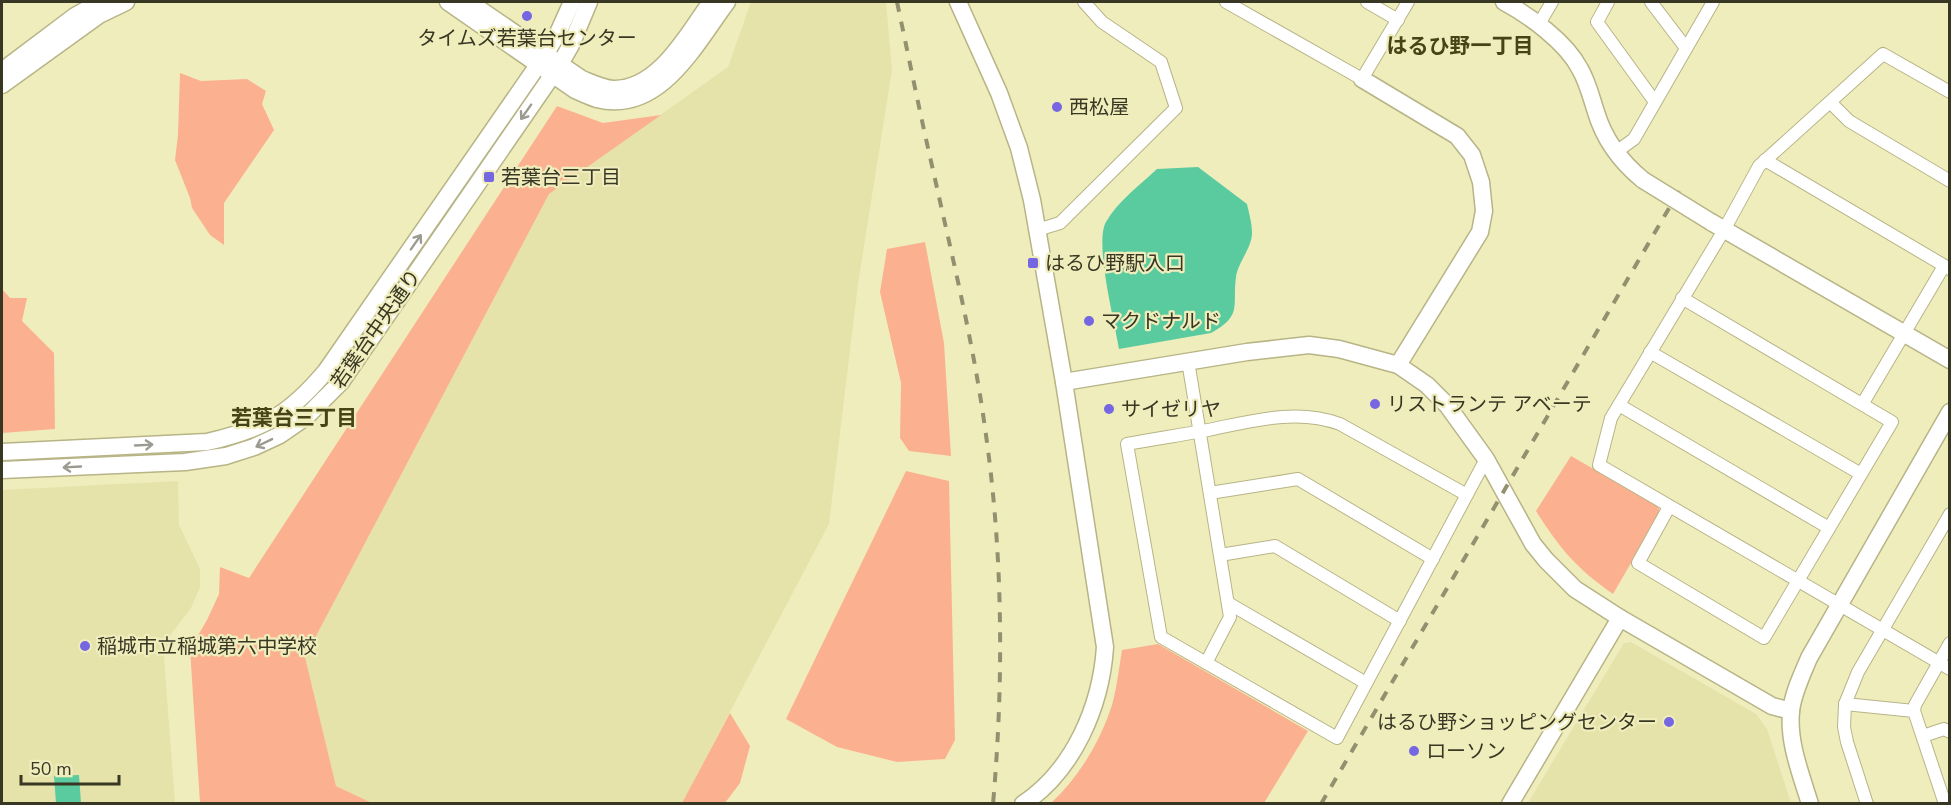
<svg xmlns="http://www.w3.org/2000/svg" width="1951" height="805" viewBox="0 0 1951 805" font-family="'Nunito Sans','Noto Sans JP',sans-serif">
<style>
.built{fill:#e5e2aa}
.green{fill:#fbb190}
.water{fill:#5acb9f}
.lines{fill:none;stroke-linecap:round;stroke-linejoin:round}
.street-casing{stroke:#b7b486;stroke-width:14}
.secondary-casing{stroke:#b7b486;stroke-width:19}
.street{stroke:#fff;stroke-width:12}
.secondary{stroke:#fff;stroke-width:16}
.rail{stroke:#92906f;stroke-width:4;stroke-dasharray:10 10;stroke-linecap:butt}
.secondary-bridge-casing{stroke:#b7b486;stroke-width:19;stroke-linecap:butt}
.secondary-bridge{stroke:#fff;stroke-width:16}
.oneway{stroke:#9c9b92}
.poi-dot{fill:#7566e1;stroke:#f0edbd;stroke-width:2}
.labels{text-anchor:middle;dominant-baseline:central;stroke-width:4.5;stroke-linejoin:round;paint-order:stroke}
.poi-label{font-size:20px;fill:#383724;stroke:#f0edbd;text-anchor:start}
.street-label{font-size:20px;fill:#383724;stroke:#f0edbd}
.neighbourhood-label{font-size:21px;font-weight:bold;fill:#464317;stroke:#f0edbd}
</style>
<rect width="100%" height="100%" fill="#f0edbd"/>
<!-- built -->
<g class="built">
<path d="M751 2H886L892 70 858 284 829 524 682 803H372L336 786 305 657 549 194 728 67Z"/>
<path d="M178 481 179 525 200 569V587L191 608 171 634 164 658 175 803 2 804V490Z"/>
<path d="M1631 642 1756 714 1767 729 1791 803H1528L1624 643Z"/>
</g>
<!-- green -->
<g class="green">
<path d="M180 73 201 81 247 79 266 91 262 104 274 130 224 203V245L210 235 192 208 190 198 175 160 178 135Z"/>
<path d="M557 106 603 123 661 115 549 194 305 657 336 786 372 803H200L190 649 207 620 219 594 220 567 249 578Z"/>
<path d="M925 242 944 343 951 456 909 451 900 438 901 383 880 292 887 249Z"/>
<path d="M2 289 10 298H27L22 321 54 353 55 429 2 433Z"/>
<path d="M1571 456 1658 506 1660 513 1613 594C1576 568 1560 549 1536 511Z"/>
<path d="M906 471 949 481 955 740 945 759 897 762 837 747 786 719Z"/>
<path d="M1158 644 1308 731 1264 803H1051C1079 777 1100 742 1112 705 1117 687 1119 668 1122 650Z"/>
<path d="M730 713 750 746 740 783 725 803H682Z"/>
</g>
<!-- water -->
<g class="water">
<path d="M1198 167 1247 204C1249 213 1252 223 1252 233 1252 248 1238 262 1236 277 1232 307 1243 315 1211 333L1119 349C1115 323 1094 243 1106 222 1117 202 1140 185 1157 169Z"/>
<path d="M79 775 81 803H56L54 776Z"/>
</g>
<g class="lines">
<!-- street casing -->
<g class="street-casing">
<g id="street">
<path d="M1226 2 1362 79 1408 2"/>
<path d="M1367 2 1398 20"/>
<path d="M1608 2 1597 22 1655 102"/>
<path d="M1651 2 1686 48"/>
<path d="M1539 24 1552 2"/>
<path d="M1950 92 1883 54 1759 166 1724 230 1611 418 1599 465 1950 669"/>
<path d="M1831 103 1849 121 1950 181"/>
<path d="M1616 152 1634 139 1713 2"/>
<path d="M1765 160 1950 269"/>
<path d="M1037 230 1060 223 1176 108 1161 62 1102 22 1084 2"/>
<path d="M1650 352 1861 474"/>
<path d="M1188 361 1230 617 1206 663"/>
<path d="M1863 403 1944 266"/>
<path d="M1619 405 1829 528"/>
<path d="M1210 493 1298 479 1433 559"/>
<path d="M1467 495 1340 424C1297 408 1252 421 1208 430 1181 435 1154 439 1127 444L1161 637 1337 738 1486 459"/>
<path d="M1669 507 1638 563 1764 638 1892 422 1682 298"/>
<path d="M1220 555 1275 546 1400 621"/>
<path d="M1228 603 1366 683"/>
<path d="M1845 704 1914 711"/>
<path d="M1923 736 1944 729 1950 732"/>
<path d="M1867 804 1847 742 1844 727 1845 704 1858 672 1950 514"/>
<path d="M1945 804 1914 711 1915 705 1950 643"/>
</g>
</g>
<!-- secondary casing -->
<g class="secondary-casing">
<g id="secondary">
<path d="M448 2 575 90C582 93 590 97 597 99 660 115 696 43 727 2"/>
<path d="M469 2 582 79C592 83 602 88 613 89 659 90 688 33 711 2"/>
<path d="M958 2 999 93 1019 148 1032 200 1064 382 1105 647C1101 706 1074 770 1023 804"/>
<path d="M1504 2C1530 16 1566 42 1580 69 1588 83 1591 97 1596 112 1604 139 1621 162 1643 180"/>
<path d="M2 71 75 16 100 2"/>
<path d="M1362 79 1457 136 1472 155 1481 182 1484 211 1480 232 1398 365"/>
<path d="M2 85 99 15 126 2"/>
<path d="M1711 222 1950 360"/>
<path d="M1064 382 1247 352 1309 345 1339 349 1398 365 1427 385 1447 405 1486 459 1533 544 1546 560 1575 589 1620 618 1772 706 1791 711"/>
<path d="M2 452 207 442C264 429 289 415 326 371L545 55 558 33 572 2"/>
<path d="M2 470 185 462 226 456 254 447 280 435 306 417 341 382 560 64 571 45 589 2"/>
<path d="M1510 804 1620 618"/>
<path d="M1810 804C1801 774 1788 743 1791 711 1793 693 1802 675 1809 658L1950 412"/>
</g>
</g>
<!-- street -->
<use href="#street" class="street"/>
<!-- secondary -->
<use href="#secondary" class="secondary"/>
<!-- rail -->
<g class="rail">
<path d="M897 2C909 58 920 114 933 170 952 256 973 341 985 428 1003 552 1004 679 993 804"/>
<path d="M1321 804 1682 186"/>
</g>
<!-- secondary-bridge casing -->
<g class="secondary-bridge-casing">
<path id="secondary-bridge" d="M1643 180 1711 222"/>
</g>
<!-- secondary-bridge -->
<use href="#secondary-bridge" class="secondary-bridge"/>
</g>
<!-- one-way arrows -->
<defs><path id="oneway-shaft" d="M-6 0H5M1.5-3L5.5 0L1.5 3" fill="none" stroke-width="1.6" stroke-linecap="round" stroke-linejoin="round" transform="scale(1.5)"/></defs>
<g class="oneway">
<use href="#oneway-shaft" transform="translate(526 112) rotate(125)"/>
<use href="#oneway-shaft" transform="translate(416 242) rotate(-55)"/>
<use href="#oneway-shaft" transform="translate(264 443) rotate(154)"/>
<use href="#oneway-shaft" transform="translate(144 445) rotate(-3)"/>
<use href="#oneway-shaft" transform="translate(72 467) rotate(177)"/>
</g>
<!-- markers -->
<g class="poi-dot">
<circle cx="527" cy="16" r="6"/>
<circle cx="1057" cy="107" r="6"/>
<rect x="483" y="171" width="12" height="12" rx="3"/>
<rect x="1027" y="257" width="12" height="12" rx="3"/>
<circle cx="1089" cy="321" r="6"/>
<circle cx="1375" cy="404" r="6"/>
<circle cx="1109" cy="409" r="6"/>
<circle cx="85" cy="646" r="6"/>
<circle cx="1669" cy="722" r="6"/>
<circle cx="1414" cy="751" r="6"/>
</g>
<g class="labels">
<!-- poi labels -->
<g class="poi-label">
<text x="527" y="38" text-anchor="middle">タイムズ若葉台センター</text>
<text x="1069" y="107">西松屋</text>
<text x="501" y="177">若葉台三丁目</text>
<text x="1045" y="263">はるひ野駅入口</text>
<text x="1101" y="321">マクドナルド</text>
<text x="1387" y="404">リストランテ アベーテ</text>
<text x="1121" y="409">サイゼリヤ</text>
<text x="97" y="646">稲城市立稲城第六中学校</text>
<text x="1657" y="722" text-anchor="end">はるひ野ショッピングセンター</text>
<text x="1426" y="751">ローソン</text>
</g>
<!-- street labels -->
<g class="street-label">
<text transform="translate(376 329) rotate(-55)">若葉台中央通り</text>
</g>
<!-- neighbourhood labels -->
<g class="neighbourhood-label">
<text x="1460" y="46">はるひ野一丁目</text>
<text x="294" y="418">若葉台三丁目</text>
</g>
</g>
<!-- border -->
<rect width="1951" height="805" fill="none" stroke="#383724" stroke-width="6"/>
<!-- scale -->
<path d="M21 775v9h98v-9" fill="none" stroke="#383724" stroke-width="3"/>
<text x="30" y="775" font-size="18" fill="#383724" stroke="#f0edbd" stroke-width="4.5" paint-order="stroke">50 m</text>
</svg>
